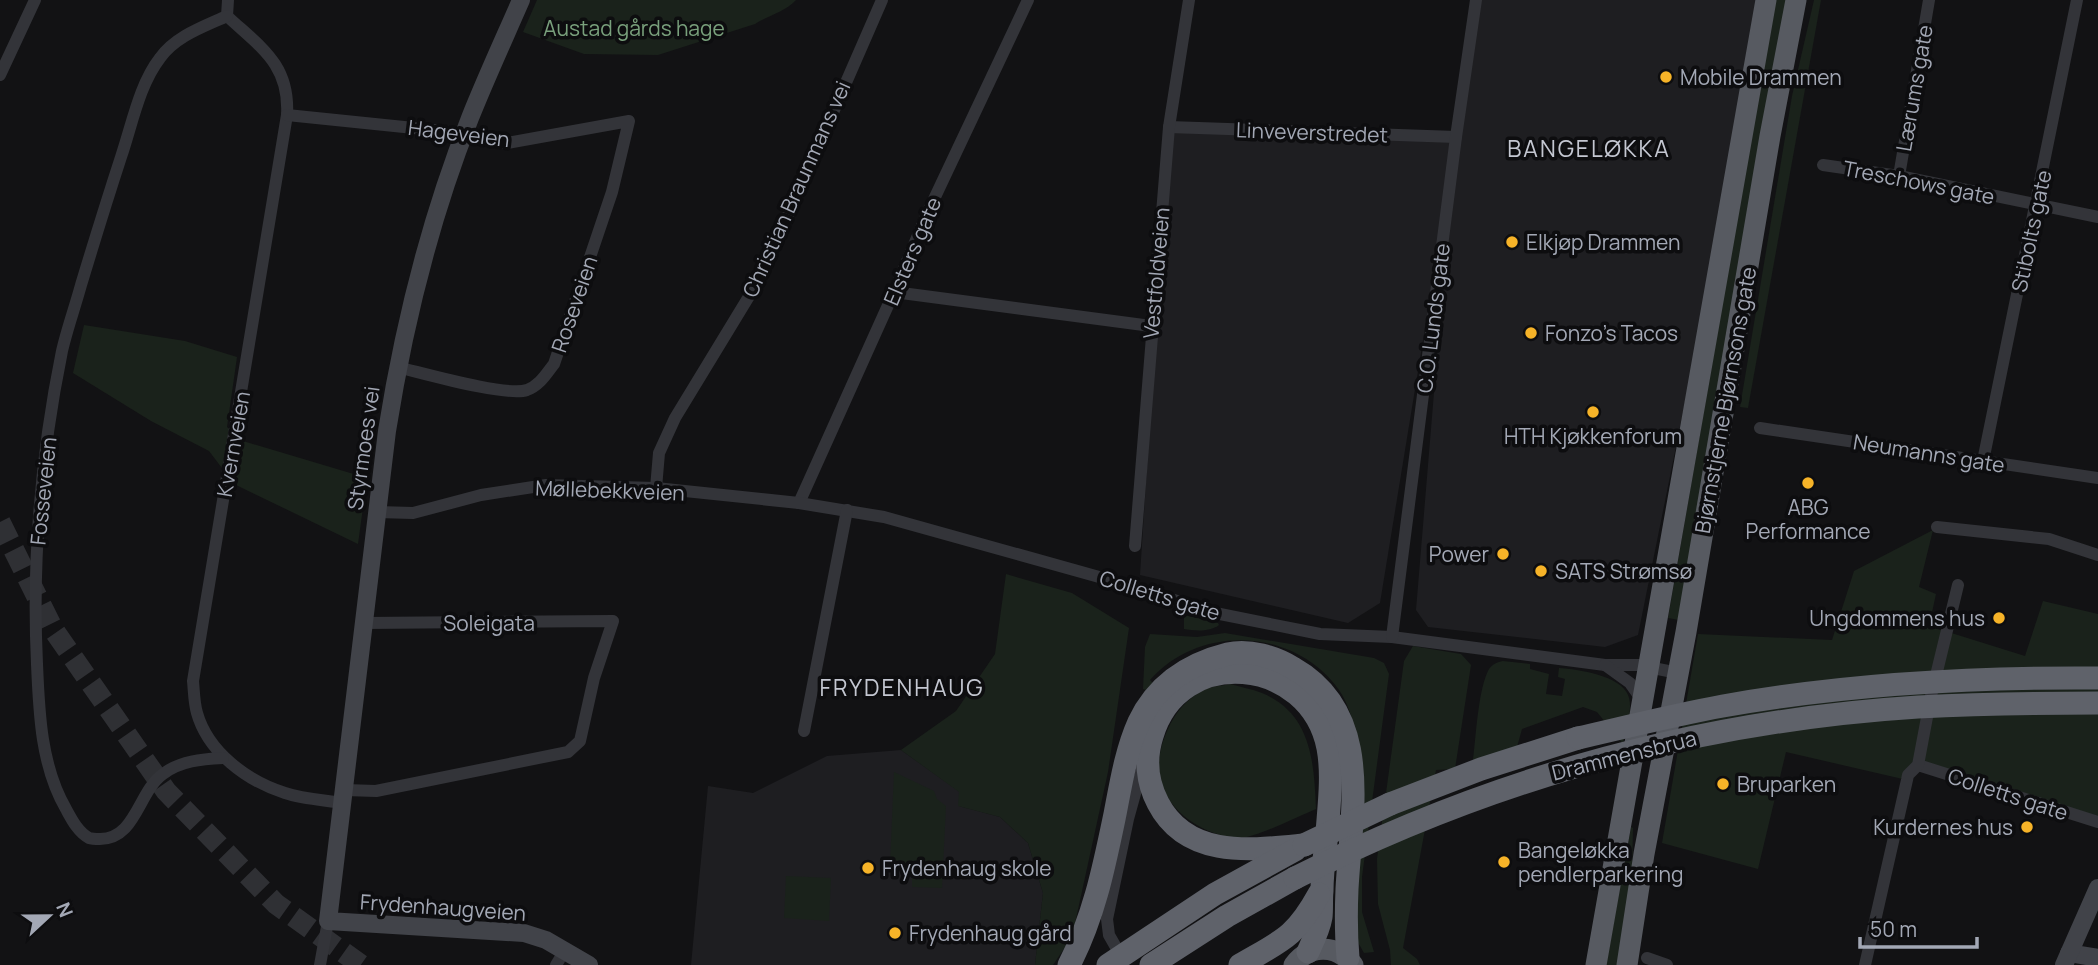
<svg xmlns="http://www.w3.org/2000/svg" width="2098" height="965" viewBox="0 0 2098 965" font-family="Manrope,sans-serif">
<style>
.built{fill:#1e1e21}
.green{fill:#1a221b}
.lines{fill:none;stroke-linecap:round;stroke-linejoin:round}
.trunk-tunnel{stroke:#2f3034;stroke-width:21;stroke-dasharray:21 10;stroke-linecap:butt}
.minor{stroke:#333439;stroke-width:12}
.secondary{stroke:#414349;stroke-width:18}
.trunk{stroke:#575a61;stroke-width:21}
.motorway{stroke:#5f626a;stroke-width:23}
.motorway-bridge{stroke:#5f626a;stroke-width:23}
.poi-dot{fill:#f6b328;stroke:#0d0d0f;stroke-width:2.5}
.labels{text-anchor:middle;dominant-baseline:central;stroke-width:7;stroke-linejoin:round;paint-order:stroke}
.park-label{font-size:21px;fill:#79a07c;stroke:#0d0d0f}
.poi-label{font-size:21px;fill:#a3a8b5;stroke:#0d0d0f;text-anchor:start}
.street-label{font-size:21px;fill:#a3a8b5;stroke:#0d0d0f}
.neighbourhood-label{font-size:23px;letter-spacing:2px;fill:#c4c7d1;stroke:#0d0d0f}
</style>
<rect width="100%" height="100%" fill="#121214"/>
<!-- built -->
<g class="built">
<path d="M1476 0H1766L1638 635 1605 647 1428 627 1416 610 1454 151 1380 603 1348 623 1140 575 1169 127 1455 137Z"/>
<path d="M901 750 960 792 959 806 1000 817 1028 843 1043 893 1035 965H691L708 786 753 793 827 756Z"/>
</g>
<!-- green -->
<g class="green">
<path d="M537 0H796C785 12 769 15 755 24L658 55 584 54 523 32Z"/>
<path d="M1775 0H1787L1679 620 1668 618Z"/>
<path d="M1814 0H1821L1748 408 1740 407 1792 96Z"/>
<path d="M84 325 185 341 237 357 227 427 243 441 367 478 358 544 234 484 209 451 151 421 73 373Z"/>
<path d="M1933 530 1919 587 1936 594 1929 626 2025 656 2043 601 2098 614V822L1918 765 1907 780 1786 752 1758 869 1662 843 1698 634 1832 640 1854 571Z"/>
<path d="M1006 574 1072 593 1129 628 1108 772 1072 937 1053 965H1035L1043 893 1028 843 1000 817 958 806 959 792 901 750 956 711 995 654Z"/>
<path d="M1184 615 1218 623 1219 625C1210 632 1195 631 1184 629Z"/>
<path d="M1225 633 1374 658 1384 663 1389 674 1362 877V912L1374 952 1364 953 1356 939 1357 741C1353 723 1350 706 1339 690 1295 628 1200 623 1150 680L1153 683 1146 690 1143 689 1145 647 1150 634 1197 637Z"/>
<path d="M1413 646 1461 654 1471 665 1455 769 1436 770 1403 948 1417 959 1420 965H1391L1390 950 1378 904 1377 859 1404 661Z"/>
<path d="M1503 661 1530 664V669L1549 674 1546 694 1562 696 1565 679 1558 677 1559 668C1578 669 1621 676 1628 695 1634 708 1625 731 1623 744L1597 712 1583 707 1522 729 1517 747 1473 760C1476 737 1478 689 1489 669 1493 664 1497 662 1503 661Z"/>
<path d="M1230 684C1240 687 1252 689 1262 693 1312 714 1314 763 1316 809 1299 816 1255 838 1240 838 1206 837 1166 812 1160 777 1157 760 1161 744 1168 729 1175 713 1187 698 1204 690 1211 686 1222 686 1230 684Z"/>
<path d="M894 772 934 791 937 799 946 806 942 888 912 887V867L890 865Z"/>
<path d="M1631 827 1633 828 1632 875 1618 965H1606Z"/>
<path d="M786 876 831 878 829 921 784 918Z"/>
</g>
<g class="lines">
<!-- trunk-tunnel -->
<path class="trunk-tunnel" d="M0 522 53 629 166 791 276 904 361 965"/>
<!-- minor -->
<g class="minor">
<path d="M227 16C260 47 290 64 287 115L193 681C194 691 194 703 197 713 208 752 247 781 285 793 303 799 324 800 343 803"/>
<path d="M227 16 228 0"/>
<path d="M0 75 35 0"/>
<path d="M287 115 443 131 507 143 629 121 612 192 554 364C546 374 540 385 527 390 506 397 423 373 397 367"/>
<path d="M1169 127 1456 137"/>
<path d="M1823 165 1899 176 2098 217"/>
<path d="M1899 176 1929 0"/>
<path d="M894 292 1151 326"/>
<path d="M1760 428 2098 478"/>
<path d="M1983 461 2077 0"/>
<path d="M656 488 659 453 675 418 748 298 776 243 882 0"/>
<path d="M799 503 894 292 927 214 1028 0"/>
<path d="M377 512 413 513 481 495 546 485 656 488 799 503 884 517 1117 582 1215 613 1320 634 1392 637 1605 665H1638L1678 673"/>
<path d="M1937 527 2049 539 2098 555"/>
<path d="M1135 546 1169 127 1189 0"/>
<path d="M1392 637 1456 137 1476 0"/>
<path d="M1605 665 1630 683 1642 700"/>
<path d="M804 731 847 510"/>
<path d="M223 758C202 759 180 761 163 774 138 792 136 839 100 839 96 839 92 839 89 838 78 832 72 820 66 809 41 766 39 713 37 664 32 560 41 454 62 351 67 329 75 307 81 285 94 242 107 200 121 157 132 125 139 85 160 58 176 36 203 27 227 16"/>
<path d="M1918 765 2098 822"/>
<path d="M345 790 376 791 568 752 580 741 594 678 613 621 365 623"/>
<path d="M1121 956 1109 935 1107 919 1128 819 1143 765"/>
<path d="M1647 958 1667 965"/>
<path d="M320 965 328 921"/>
<path d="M556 965 565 950"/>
<path d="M1865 965 1907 780 1908 775 1918 765 1931 696 1958 585"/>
</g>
<!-- secondary -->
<g class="secondary">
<path d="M521 0C504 39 486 78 470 118 430 219 404 324 387 431L328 921 524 933 546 940 589 965"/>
<path d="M2069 953 2098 958"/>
<path d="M2064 965 2098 888"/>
</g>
<!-- trunk -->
<g class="trunk">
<path d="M1294 965C1309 944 1337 944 1353 965"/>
<path d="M1596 965 1766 0"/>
<path d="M1627 965 1644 854 1686 632 1770 136 1796 0"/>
</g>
<!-- motorway -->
<g class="motorway">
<path d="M1390 804 1481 769 1578 738"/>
<path d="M1304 845C1251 850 1187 859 1158 803 1147 782 1145 758 1152 736 1179 643 1310 656 1328 748 1333 775 1329 805 1327 833 1325 852 1322 871 1322 891 1321 899 1322 909 1321 917 1319 929 1313 941 1308 952"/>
<path d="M1069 965C1094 917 1104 867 1115 814 1121 783 1126 751 1139 722 1157 684 1188 664 1228 654 1249 649 1275 657 1293 668 1374 714 1351 812 1347 889 1346 912 1346 935 1348 958"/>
<path d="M1108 965 1215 894 1295 850"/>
<path d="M1151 965 1227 916 1295 878"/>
<path d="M1240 965C1281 941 1295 938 1319 894"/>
</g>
<!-- motorway-bridge -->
<g class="motorway-bridge">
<path d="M1578 738C1626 727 1674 715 1723 706 1846 684 1973 677 2098 678"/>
<path d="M1304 845 1390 804"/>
<path d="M1295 878C1492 778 1697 721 1918 707 1978 704 2038 703 2098 703"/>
</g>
</g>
<!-- markers -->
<g class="poi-dot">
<circle cx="1666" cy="77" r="7"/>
<circle cx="1512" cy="242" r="7"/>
<circle cx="1531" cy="333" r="7"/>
<circle cx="1593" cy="412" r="7"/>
<circle cx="1808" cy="483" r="7"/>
<circle cx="1503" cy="554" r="7"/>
<circle cx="1541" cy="571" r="7"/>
<circle cx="1999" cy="618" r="7"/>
<circle cx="1723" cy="784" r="7"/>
<circle cx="2027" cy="827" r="7"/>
<circle cx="1504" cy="862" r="7"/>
<circle cx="868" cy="868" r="7"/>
<circle cx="895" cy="933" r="7"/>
</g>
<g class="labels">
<!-- park labels -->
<g class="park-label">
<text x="634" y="28">Austad gårds hage</text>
</g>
<!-- poi labels -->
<g class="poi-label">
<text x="1680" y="77">Mobile Drammen</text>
<text x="1526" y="242">Elkjøp Drammen</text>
<text x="1545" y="333">Fonzo's Tacos</text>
<text x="1593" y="436" text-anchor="middle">HTH Kjøkkenforum</text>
<text x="1808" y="507" text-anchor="middle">ABG<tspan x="1808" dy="24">Performance</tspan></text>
<text x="1489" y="554" text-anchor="end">Power</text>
<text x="1555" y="571">SATS Strømsø</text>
<text x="1985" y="618" text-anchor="end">Ungdommens hus</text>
<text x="1737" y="784">Bruparken</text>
<text x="2013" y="827" text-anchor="end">Kurdernes hus</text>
<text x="1518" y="850">Bangeløkka<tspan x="1518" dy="24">pendlerparkering</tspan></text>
<text x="882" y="868">Frydenhaug skole</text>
<text x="909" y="933">Frydenhaug gård</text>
</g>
<!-- street labels -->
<g class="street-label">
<text transform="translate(1914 88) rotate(-80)">Lærums gate</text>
<text transform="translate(1312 132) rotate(2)">Linveverstredet</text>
<text transform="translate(459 133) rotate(7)">Hageveien</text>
<text transform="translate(1919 182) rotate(11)">Treschows gate</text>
<text transform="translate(796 189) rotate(-66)">Christian Braunmans vei</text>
<text transform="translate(2031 231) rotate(-78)">Stibolts gate</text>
<text transform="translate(912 251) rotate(-67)">Elsters gate</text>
<text transform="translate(1156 273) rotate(-85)">Vestfoldveien</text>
<text transform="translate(574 304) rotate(-71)">Roseveien</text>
<text transform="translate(1433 318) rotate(-83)">C.O. Lunds gate</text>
<text transform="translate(1725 400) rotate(-80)">Bjørnstjerne Bjørnsons gate</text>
<text transform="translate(233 444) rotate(-80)">Kvernveien</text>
<text transform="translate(363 448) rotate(-82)">Styrmoes vei</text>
<text transform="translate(1929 453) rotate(9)">Neumanns gate</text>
<text transform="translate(610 490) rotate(2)">Møllebekkveien</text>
<text transform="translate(43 491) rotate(-84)">Fosseveien</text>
<text transform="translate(1160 595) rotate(17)">Colletts gate</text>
<text x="489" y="623">Soleigata</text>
<text transform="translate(1624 755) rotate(-14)">Drammensbrua</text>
<text transform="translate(2008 794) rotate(18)">Colletts gate</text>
<text transform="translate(443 907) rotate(4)">Frydenhaugveien</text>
</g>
<!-- neighbourhood labels -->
<g class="neighbourhood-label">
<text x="1589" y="148">BANGELØKKA</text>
<text x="902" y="687">FRYDENHAUG</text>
</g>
</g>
<!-- north arrow -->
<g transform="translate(49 916) rotate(68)" stroke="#0d0d0f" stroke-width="5" paint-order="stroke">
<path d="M0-5L12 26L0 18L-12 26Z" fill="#a3a8b5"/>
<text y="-10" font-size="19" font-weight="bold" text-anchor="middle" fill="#a3a8b5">N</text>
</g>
<!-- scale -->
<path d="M1860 937v10h117v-10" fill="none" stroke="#a3a8b5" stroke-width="3.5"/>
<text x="1870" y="937" font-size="21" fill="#a3a8b5" stroke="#0d0d0f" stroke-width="5" paint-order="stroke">50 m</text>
</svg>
